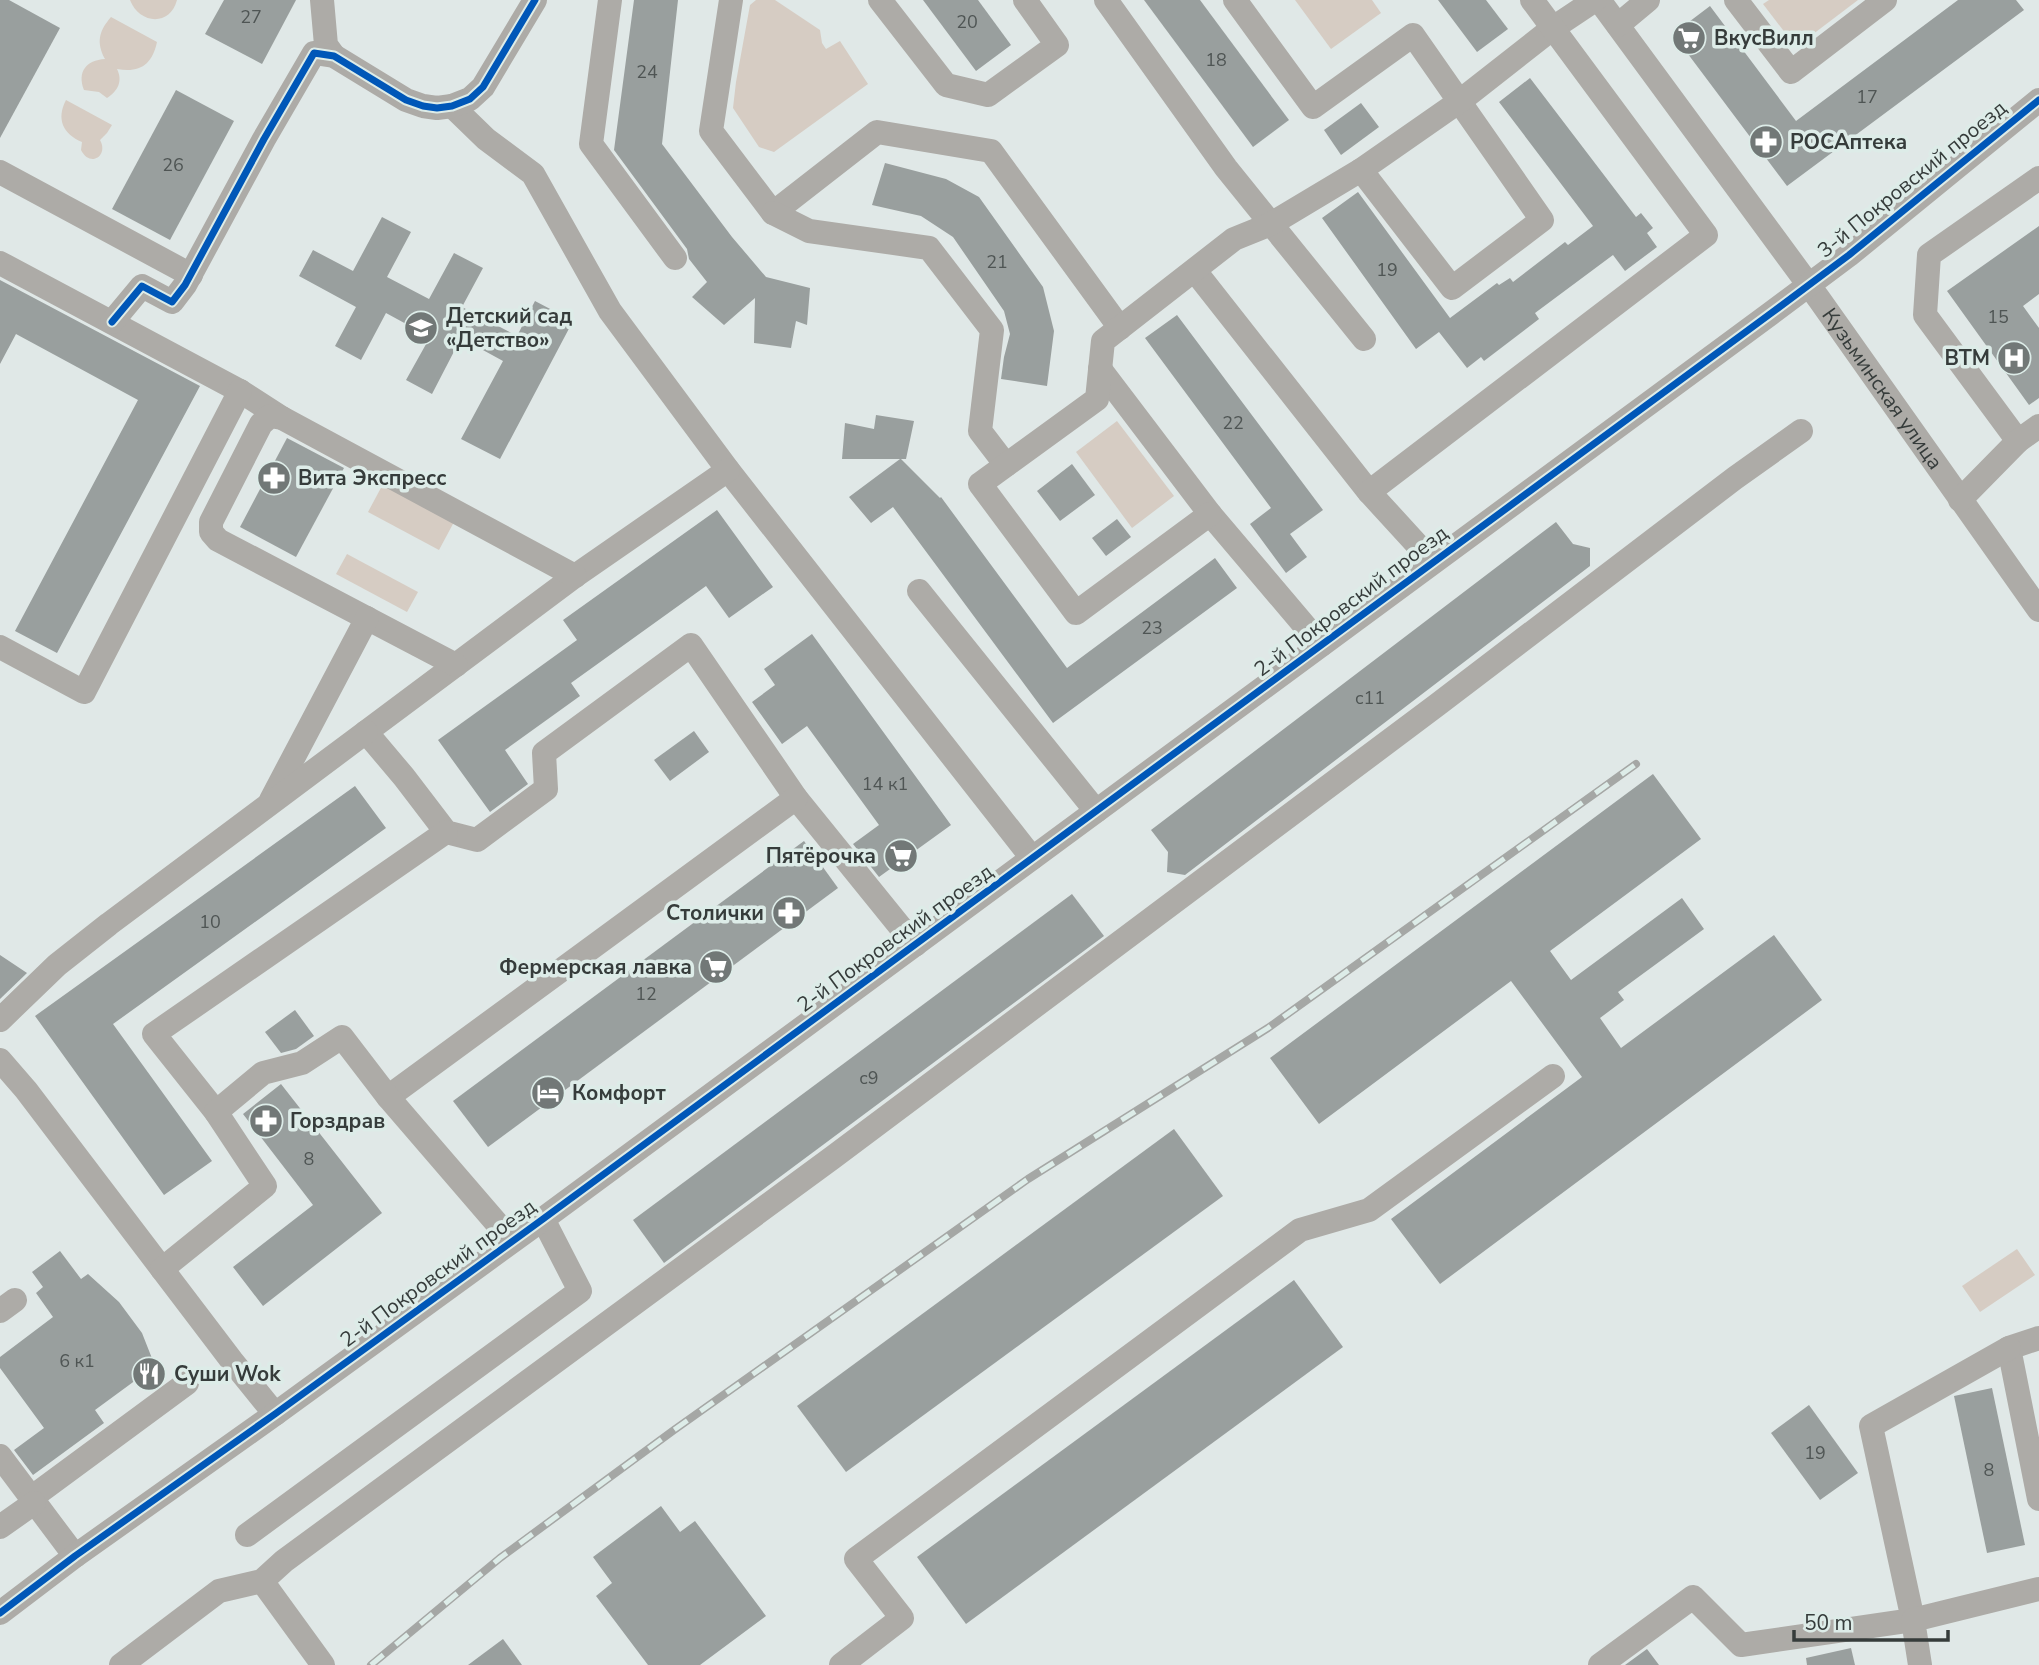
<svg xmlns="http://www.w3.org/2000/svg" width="2039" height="1665" viewBox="0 0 2039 1665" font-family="'Nunito Sans',sans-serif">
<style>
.green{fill:#d6ccc3}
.building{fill:#999f9e}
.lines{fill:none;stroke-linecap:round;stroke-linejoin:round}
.minor{stroke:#adaba7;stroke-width:24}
.rail-casing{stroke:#a5a7a5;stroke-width:8}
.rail{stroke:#ddece8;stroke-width:5;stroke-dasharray:16;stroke-linecap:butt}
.cycleway-casing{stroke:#ddece8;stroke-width:11}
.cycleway{stroke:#0057b8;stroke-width:7}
.labels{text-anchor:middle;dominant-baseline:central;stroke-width:7;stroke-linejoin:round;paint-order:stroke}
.number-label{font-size:18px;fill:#4f5554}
.poi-label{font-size:21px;font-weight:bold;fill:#363c3b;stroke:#ddece8;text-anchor:start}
.street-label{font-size:21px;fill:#363c3b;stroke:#ddece8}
</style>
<rect width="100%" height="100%" fill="#e0e8e7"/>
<!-- green -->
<g class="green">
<path d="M130 0H177C170 27 139 24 130 0Z"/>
<path d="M756 0H775L820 30 822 43 826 49 840 41 868 84 774 152 759 147 733 108 736 82 750 5Z"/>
<path d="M1295 0H1372L1381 13 1331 49Z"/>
<path d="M1769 0H1858L1796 47 1763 4Z"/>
<path d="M111 17 157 42C152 65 140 73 117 69 123 81 118 91 107 98L99 92 84 90C77 72 86 60 105 59 96 42 99 31 111 17Z"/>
<path d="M66 100 112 125 107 133 100 140C109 156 90 168 81 150L82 142C63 134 56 119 66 100Z"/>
<path d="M1117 421 1174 496 1132 528 1076 452Z"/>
<path d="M383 484 454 522 439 550 368 512Z"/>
<path d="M347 554 418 592 407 612 336 574Z"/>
<path d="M2017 1249 2035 1275 1980 1312 1962 1286Z"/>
</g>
<!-- building -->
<g class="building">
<path d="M0 0H9L60 28 0 138Z"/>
<path d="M224 0H296L262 64 205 34Z"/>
<path d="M634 0H678L662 144 732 237 766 277 810 288 807 325 796 321 791 348 754 343 755 298 724 325 692 297 707 282 689 259 687 249 614 150Z"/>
<path d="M923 0H978L1011 45 976 71Z"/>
<path d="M1144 0H1200L1289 120 1253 147Z"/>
<path d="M1438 0H1486L1508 29 1477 52Z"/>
<path d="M1958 0H2016L2024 10 1787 186 1673 34 1710 6 1796 121Z"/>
<path d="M1530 78 1636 217 1641 213 1653 228 1647 233 1657 247 1625 271 1613 255 1535 313 1539 319 1484 361 1481 357 1467 368 1439 332 1416 349 1322 218 1358 192 1450 318 1497 283 1499 285 1510 278 1513 282 1565 242 1568 245 1593 226 1499 102Z"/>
<path d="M176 90 234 121 170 240 112 209Z"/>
<path d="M1361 103 1379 127 1341 155 1324 130Z"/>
<path d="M885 163 946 179 979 197 1043 287 1054 331 1047 386 1001 379 1004 357 1010 334 1004 311 953 237 921 216 872 205Z"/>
<path d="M382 217 411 232 387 277 429 299 454 253 483 268 462 307 517 336 535 301 573 321 500 459 461 439 503 361 461 338 432 394 406 380 430 337 386 313 361 360 335 346 356 307 299 276 313 250 353 271Z"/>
<path d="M2039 226V294L2023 306 2039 328V398L2029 405 1947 291Z"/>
<path d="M0 280 200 386 57 653 15 631 138 400 16 334 0 364Z"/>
<path d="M1177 315 1323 510 1290 534 1307 557 1286 573 1250 524 1271 508 1145 338Z"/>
<path d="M876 415 914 421 906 459H901L940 498 941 497 1067 668 1215 558 1237 588 1053 723 893 507 871 523 849 497 900 459H842L845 423 874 429Z"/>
<path d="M287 438 344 468 296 557 240 527Z"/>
<path d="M1072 464 1095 495 1060 521 1037 491Z"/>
<path d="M717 510 773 587 729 618 706 586 571 683 580 696 505 750 528 784 490 812 438 740 577 640 563 620Z"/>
<path d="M1117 519 1131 537 1106 556 1092 538Z"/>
<path d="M1556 522 1573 544 1590 548V566L1185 875 1167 872 1168 852 1151 830Z"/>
<path d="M812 634 951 825 879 877 853 844 879 825 807 726 782 744 752 702 775 685 764 669Z"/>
<path d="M694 731 709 752 670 781 654 760Z"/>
<path d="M1653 774 1701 839 1550 951 1571 980 1682 898 1704 929 1618 992 1624 1000 1600 1018 1621 1048 1774 935 1822 1000 1440 1284 1391 1219 1582 1077 1511 981 1319 1124 1270 1058Z"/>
<path d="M355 786 386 828 113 1024 212 1161 164 1195 35 1016Z"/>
<path d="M804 841 838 888 488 1147 453 1101Z"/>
<path d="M1072 894 1104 936 664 1263 633 1220Z"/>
<path d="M0 955 27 973 0 999Z"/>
<path d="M295 1010 314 1036 296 1049 281 1053 265 1032Z"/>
<path d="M281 1084 382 1213 263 1306 233 1267 313 1205 243 1114Z"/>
<path d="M1174 1129 1223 1196 846 1472 797 1406Z"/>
<path d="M60 1251 81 1279 88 1274 119 1302 142 1333 155 1366 95 1410 104 1423 33 1475 14 1450 44 1428 0 1368V1357L53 1317 36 1293 43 1287 32 1272Z"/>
<path d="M1294 1280 1343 1347 966 1624 917 1557Z"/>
<path d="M1992 1388 2025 1545 1987 1553 1954 1396Z"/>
<path d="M1809 1405 1858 1473 1820 1500 1771 1433Z"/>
<path d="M661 1506 680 1532 695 1521 766 1616 700 1665H648L596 1596 612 1583 593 1557Z"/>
<path d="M503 1639 522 1665H468Z"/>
<path d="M1851 1648 1855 1665H1807L1806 1658Z"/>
<path d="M1647 1649 1659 1665H1625Z"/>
</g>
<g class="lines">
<!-- minor -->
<g class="minor">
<path d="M322 0 326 45 334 56"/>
<path d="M610 0 591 144 675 258"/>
<path d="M731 0 711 131 773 213 877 132 991 151 1120 328"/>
<path d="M880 0 946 85 988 95 1057 45 1025 0"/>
<path d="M1106 0 1226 168 1364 339"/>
<path d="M1235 0 1313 107 1413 35 1542 220 1452 288 1361 170"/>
<path id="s1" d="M1599 0 1819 299 2039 610"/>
<path d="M1736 0 1791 72 1885 0"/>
<path d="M1618 25 1648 0"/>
<path d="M452 106 486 139 533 174 610 311 728 470 1032 858"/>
<path d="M0 172 191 275"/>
<path d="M773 213 809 231 929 248 992 330 980 431 1006 465"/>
<path d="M0 263 240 391 282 418"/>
<path d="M1195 271 1369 492"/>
<path d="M112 322 142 286 172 302 185 285 264 139 314 53 334 56 406 100 423 106 437 108 452 106 470 99 483 87 535 0"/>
<path d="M1100 369 1210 514 1321 645"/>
<path d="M2018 441 1925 315 1929 255 2039 178"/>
<path d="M728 470 575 576 366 732 404 777 446 832 477 840 546 789 544 753 691 645 796 798 915 945"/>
<path d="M1960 500 2018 441 2039 426"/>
<path d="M1210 514 1076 613 980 484 1097 399 1103 341 1234 239 1271 224 1361 170 1460 101 1553 28 1595 0"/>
<path d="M1433 562 1369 492 1706 235 1532 0"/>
<path d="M919 591 1096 811"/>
<path d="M0 647 84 692 240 391"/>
<path d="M456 665 218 540 211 532V522L261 424 270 416 282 418 575 576"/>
<path d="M271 800 367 618"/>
<path d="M0 1020 57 965 109 924 366 732"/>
<path d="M0 1060 26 1090 232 1361 275 1414"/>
<path d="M388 1097 796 798"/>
<path d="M216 1112 154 1034 446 832"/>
<path d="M162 1269 265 1186 216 1112 263 1073 302 1063 342 1037 388 1097 512 1241"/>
<path d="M0 1311 15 1300"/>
<path d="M2039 1338 2009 1348 2039 1499"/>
<path d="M0 1456 75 1556"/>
<path d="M31 1498 187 1383"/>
<path d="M0 1527 34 1503"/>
<path d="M247 1535 580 1291 543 1219"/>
<path d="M262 1581 323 1665"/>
<path d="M0 1613 75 1556 275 1414 543 1219 1770 314 1849 255 2039 100"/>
<path d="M121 1665 219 1591 262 1581 284 1561 832 1158 1437 705 1735 478 1801 431"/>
<path d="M841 1665 902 1618 856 1559 1300 1230 1369 1210 1553 1076"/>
<path d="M1600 1665 1693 1597 1741 1645 1913 1620 1871 1426 2009 1348"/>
<path d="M1920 1665 1913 1620 2039 1589"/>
</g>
<!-- rail casing -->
<g class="rail-casing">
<path id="rail" d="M371 1665 500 1558 674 1430 1028 1179 1268 1028 1636 764"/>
</g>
<!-- rail -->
<use href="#rail" class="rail"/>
<!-- cycleway casing -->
<g class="cycleway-casing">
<g id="cycleway">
<path d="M112 322 142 286 172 302 185 285 264 139 314 53 334 56 406 100 423 106 437 108 452 106 470 99 483 87 535 0"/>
<path d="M0 1613 75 1556 275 1414 543 1219 1770 314 1849 255 2039 100"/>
</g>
</g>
<!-- cycleway -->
<use href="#cycleway" class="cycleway"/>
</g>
<!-- icons -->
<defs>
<g id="supermarket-disc" transform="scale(1.75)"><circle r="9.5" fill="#727877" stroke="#ddece8"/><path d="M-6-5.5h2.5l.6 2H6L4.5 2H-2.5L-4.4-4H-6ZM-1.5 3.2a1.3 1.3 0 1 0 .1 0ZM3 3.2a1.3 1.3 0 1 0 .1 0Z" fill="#fff"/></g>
<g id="pharmacy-disc" transform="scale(1.75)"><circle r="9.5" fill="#727877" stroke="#ddece8"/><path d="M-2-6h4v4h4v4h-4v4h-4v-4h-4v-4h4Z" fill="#fff"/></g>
<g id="school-disc" transform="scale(1.75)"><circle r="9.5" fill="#727877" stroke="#ddece8"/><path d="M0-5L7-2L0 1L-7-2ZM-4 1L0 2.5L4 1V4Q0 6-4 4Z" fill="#fff"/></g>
<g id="hospital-disc" transform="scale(1.75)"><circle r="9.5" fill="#727877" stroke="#ddece8"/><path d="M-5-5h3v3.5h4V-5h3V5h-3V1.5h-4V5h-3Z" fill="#fff"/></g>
<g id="hotel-disc" transform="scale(1.75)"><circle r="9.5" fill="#727877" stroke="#ddece8"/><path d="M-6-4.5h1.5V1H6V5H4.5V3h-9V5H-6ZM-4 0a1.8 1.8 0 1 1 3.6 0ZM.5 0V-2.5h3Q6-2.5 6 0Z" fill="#fff"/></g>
<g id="restaurant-disc" transform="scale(1.75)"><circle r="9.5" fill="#727877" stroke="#ddece8"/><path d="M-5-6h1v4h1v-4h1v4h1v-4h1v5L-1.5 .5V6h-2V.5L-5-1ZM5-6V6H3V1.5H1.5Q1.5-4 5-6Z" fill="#fff"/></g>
</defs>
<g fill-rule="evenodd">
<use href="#supermarket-disc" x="1689" y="38"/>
<use href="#pharmacy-disc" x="1766" y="142"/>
<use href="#school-disc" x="421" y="328"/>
<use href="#hospital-disc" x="2014" y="358"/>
<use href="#pharmacy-disc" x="274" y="478"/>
<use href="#supermarket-disc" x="901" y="856"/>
<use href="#pharmacy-disc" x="789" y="913"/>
<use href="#supermarket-disc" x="716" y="967"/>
<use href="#hotel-disc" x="548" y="1093"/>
<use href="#pharmacy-disc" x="266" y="1121"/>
<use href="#restaurant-disc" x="149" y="1374"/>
</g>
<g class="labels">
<!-- number labels -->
<g class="number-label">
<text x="251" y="17">27</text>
<text x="967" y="22">20</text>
<text x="1216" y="60">18</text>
<text x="647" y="72">24</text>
<text x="1867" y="97">17</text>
<text x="173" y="165">26</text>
<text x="997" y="262">21</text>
<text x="1387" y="270">19</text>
<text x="1998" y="317">15</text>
<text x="1233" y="423">22</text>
<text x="1152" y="628">23</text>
<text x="1370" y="698">с11</text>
<text x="885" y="784">14 к1</text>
<text x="210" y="922">10</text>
<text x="646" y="994">12</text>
<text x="869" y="1078">с9</text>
<text x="309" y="1159">8</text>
<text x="77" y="1361">6 к1</text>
<text x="1815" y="1453">19</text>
<text x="1989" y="1470">8</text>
</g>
<!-- poi labels -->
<g class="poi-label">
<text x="1714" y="38">ВкусВилл</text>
<text x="1790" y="142">РОСАптека</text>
<text x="446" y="316">Детский сад<tspan x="446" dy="24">«Детство»</tspan></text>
<text x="1990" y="358" text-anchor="end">ВТМ</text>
<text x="298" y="478">Вита Экспресс</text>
<text x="876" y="856" text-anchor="end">Пятёрочка</text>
<text x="764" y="913" text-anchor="end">Столички</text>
<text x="692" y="967" text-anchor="end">Фермерская лавка</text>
<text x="572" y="1093">Комфорт</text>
<text x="290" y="1121">Горздрав</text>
<text x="174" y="1374">Суши Wok</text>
</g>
<!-- street labels -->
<g class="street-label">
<text transform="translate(1912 179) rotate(-39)">3-й Покровский проезд</text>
<text stroke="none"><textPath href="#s1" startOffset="481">Кузьминская улица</textPath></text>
<text transform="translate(1351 601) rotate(-37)">2-й Покровский проезд</text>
<text transform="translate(895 938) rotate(-36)">2-й Покровский проезд</text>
<text transform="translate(438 1273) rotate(-36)">2-й Покровский проезд</text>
</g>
</g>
<!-- scale -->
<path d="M1794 1630v10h154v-10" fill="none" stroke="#363c3b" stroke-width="3.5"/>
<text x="1804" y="1630" font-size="21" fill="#363c3b" stroke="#ddece8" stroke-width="5" paint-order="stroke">50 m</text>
</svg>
